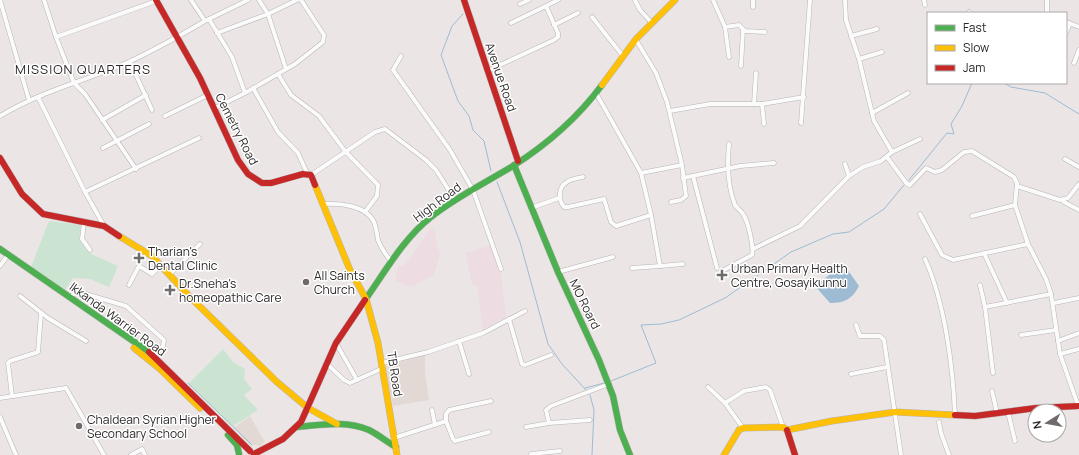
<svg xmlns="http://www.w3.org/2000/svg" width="1079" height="455" viewBox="0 0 1079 455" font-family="Manrope,sans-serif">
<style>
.built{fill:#e2d8d4}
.education{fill:#eddde2}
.green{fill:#cbe4d1}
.water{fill:#9dbbd3}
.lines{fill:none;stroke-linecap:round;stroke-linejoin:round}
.stream{stroke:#9dbbd3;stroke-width:1}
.street-casing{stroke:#b8b4b4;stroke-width:5}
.fast-casing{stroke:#b8b4b4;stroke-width:7}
.slow-casing{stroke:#b8b4b4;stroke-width:7}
.jam-casing{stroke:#b8b4b4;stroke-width:7}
.street{stroke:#fcfbfb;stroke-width:4}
.fast{stroke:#4caf50;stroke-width:6}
.slow{stroke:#ffc107;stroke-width:6}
.jam{stroke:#c62828;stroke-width:6}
.poi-dot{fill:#6f6b6a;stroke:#fff;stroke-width:1.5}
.labels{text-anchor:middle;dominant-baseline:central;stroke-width:3;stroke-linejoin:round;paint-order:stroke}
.street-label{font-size:12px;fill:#2c2928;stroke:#fff}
.poi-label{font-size:12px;fill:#2c2928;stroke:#fff;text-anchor:start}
.neighbourhood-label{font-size:13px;letter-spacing:1px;fill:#2c2928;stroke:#fff}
</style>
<rect width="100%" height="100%" fill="#ebe6e5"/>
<!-- built -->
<g class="built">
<path d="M425 354V373L429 400 393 406 385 367Z"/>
<path d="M250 416 265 442 260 446 249 444 234 428Z"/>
</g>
<!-- education -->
<g class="education">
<path d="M433 225 440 255 434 275 411 287 395 281 398 266H404Z"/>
<path d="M492 245 501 272 506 318 483 329 477 287 472 284 465 253Z"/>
</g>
<!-- green -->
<g class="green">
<path d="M49 221 81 225 79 240 89 253 118 266 109 287 90 279 73 278 65 290 31 267Z"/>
<path d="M223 349 234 363 245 369 244 379 252 389 244 395 258 410 233 426 189 383Z"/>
</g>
<!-- water -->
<path class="water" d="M847 269 859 286C852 299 845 303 830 303L815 286 833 272Z"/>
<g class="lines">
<!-- stream -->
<g class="stream">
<path d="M463 14 452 26 441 55 458 101 469 116 473 130 484 141 491 171"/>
<path d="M1004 83 1011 87 1045 93 1079 114"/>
<path d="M909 180 947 133 954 134 951 124 962 106 972 83"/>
<path d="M497 182 520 242 548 344 562 364 586 390"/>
<path d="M611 381 656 363 641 325 661 324 679 320 725 298 791 252 833 234 849 232 884 209 904 185"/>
<path d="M188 383 252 445"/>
<path d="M585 388 604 383"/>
<path d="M590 395 594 410 592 455"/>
</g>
<!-- street casing -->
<g class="street-casing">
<g id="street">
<path d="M0 0 29 100"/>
<path d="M44 0 56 37 74 83 85 94 136 169"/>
<path d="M259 0 268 14 297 0"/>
<path d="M635 0 640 10 651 22"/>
<path d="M713 0 725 27 739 25 745 31 765 32"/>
<path d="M753 0V7"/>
<path d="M924 0 925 5"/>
<path d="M520 4 529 0"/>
<path d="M546 6 558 0"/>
<path d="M969 12 970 13"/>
<path d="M1047 13V0"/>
<path d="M592 17 623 56"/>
<path d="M209 19 232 57 245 93"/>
<path d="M207 20 248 0"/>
<path d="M1066 22 1079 27"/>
<path d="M554 25 578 13"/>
<path d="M725 27 729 57"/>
<path d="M217 33 268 14 286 69"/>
<path d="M1066 33 1070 23"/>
<path d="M851 36 877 29"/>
<path d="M56 37 156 1"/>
<path d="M401 56 393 70 450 150 473 190 501 269"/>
<path d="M859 59 882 52"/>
<path d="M130 62 152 110"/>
<path d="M1074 63 1079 50"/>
<path d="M741 66 743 30"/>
<path d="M487 71 554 40 558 37V33L546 6 511 23"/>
<path d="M278 74 291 95 319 116 345 151 378 185 377 196 365 212"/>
<path d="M253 88 278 132 298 153 307 173"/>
<path d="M596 93 641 173 682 165 667 102 656 73 636 40"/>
<path d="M38 97 85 192"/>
<path d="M754 104 756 73"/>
<path d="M762 104 804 97"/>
<path d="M215 108 245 93 295 64 323 42 324 35 301 0"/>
<path d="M670 111 710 104H762L764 124"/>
<path d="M872 113 908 93"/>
<path d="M0 116C36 94 76 83 115 68 146 55 176 38 205 21L191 0"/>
<path d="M165 116 208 95"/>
<path d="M102 120 146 95"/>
<path d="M801 123 810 0"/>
<path d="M103 148 149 124"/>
<path d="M892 152 920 139"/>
<path d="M887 157 907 184 910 185 926 168 935 172 942 170 964 152 972 151 1014 177 1017 183 1015 205 1028 244 1046 279 1051 294 1060 354 1079 408"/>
<path d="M1065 159 1079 167"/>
<path d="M845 164 849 176"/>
<path d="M311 175 375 132 385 129 426 160 436 170 455 200"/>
<path d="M693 176 717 268"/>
<path d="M583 177C578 178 571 179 567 182 558 187 558 200 564 207H568L604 199 611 222 616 226 651 215 641 173"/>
<path d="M683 178 740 166 774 163"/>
<path d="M1017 186 1060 200 1068 198 1079 184"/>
<path d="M671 202 681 200 686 196 682 165"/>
<path d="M1064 202 1079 210"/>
<path d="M323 204C339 203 366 205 374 222 376 227 377 234 378 240 381 248 386 255 391 261"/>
<path d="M531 208 559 198"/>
<path d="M920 214 942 255 953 260 1028 244"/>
<path d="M651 215 660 266 683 264"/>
<path d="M972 216 1015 205"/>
<path d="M84 223 82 239 90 250"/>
<path d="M104 226 85 192 199 138"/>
<path d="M753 249 800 226 849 176 863 167 881 161 892 152 874 121 859 59 846 20 845 0"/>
<path d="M984 253 1007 303"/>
<path d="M925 259C945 303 953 367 955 415"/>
<path d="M0 266 8 255"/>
<path d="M632 268 660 266"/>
<path d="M724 270 752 255C754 247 748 221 743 214 741 210 737 209 735 205 727 185 727 165 729 144"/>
<path d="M558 272 613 257"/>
<path d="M170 274 200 244"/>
<path d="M129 285 139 266 152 274 161 265"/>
<path d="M980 285 985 307 1051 294"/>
<path d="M20 296 48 318 86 341"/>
<path d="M68 297 79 292 126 306 164 340 163 346 153 357"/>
<path d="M1054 303 1079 298"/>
<path d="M985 307 993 373"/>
<path d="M509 319 522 364 525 365 551 355"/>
<path d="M856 325 860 336H880L884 340 901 455"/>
<path d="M1021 335 1056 330"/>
<path d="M459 341 469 374"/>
<path d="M1058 341 1079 333"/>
<path d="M336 343 357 380"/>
<path d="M1060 354 1079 349"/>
<path d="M326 363 344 380 350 383 383 368"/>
<path d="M382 363 428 352 483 333 525 311"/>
<path d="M851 374 887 367"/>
<path d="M708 387 725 403 743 428"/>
<path d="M992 391 997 413"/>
<path d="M12 396 8 363 10 361 38 352 41 313"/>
<path d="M0 398 66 388 104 455"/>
<path d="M725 403 744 391 766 387 770 390 783 427"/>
<path d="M432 410 435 425"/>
<path d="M1008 412 1015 441"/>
<path d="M0 417 16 455"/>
<path d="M590 420 549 423 546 410 551 406 609 384"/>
<path d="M446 421 453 439 455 441 489 432"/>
<path d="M939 422 941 433 949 455"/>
<path d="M526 427 549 423"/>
<path d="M394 438 446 421V414L449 410 491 401"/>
<path d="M531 454 560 451"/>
<path d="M131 455 142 449 145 455"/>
</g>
</g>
<!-- fast casing -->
<g class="fast-casing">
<g id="fast">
<path d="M514 165 558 272 599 360 613 396 620 430 630 455"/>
<path d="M0 249 149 352"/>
<path d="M365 300C385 272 403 239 431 217 456 197 485 183 513 166 546 145 579 116 602 85"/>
<path d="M297 427C321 425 346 420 369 430 379 435 387 442 396 447"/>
<path d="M228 435 237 445 239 454"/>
</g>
</g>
<!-- slow casing -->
<g class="slow-casing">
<g id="slow">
<path d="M602 85 636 39 675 0"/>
<path d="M315 185 350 270 366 299 378 343 397 455"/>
<path d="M119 236 152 256 190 297 277 382 308 408 337 424"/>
<path d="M134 348 160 369 200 408"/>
<path d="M724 455 739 430 743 428 783 427 787 430 832 421 895 412 955 415"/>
</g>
</g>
<!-- jam casing -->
<g class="jam-casing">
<g id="jam">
<path d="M156 0 200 78 238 160 248 174 262 183H271L303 174 311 175 315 185"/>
<path d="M464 0 518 161"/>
<path d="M0 158 22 194 43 214 104 226 119 236"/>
<path d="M149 352 250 451"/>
<path d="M955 415 975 416 1036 408 1079 406"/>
<path d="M787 430 795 455"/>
<path d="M254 454 283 439 301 422 336 343 365 300"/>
</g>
</g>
<!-- street -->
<use href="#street" class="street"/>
<!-- fast -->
<use href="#fast" class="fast"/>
<!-- slow -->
<use href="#slow" class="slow"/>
<!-- jam -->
<use href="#jam" class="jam"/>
</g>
<!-- markers -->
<g class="poi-dot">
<path d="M137 252h4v4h4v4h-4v4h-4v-4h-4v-4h4z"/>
<path d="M720 269h4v4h4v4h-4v4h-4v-4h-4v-4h4z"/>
<circle cx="306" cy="282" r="4"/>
<path d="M168 284h4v4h4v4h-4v4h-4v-4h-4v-4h4z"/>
<circle cx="79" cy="426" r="4"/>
</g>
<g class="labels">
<!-- street labels -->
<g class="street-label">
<text transform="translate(501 77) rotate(71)">Avenue Road</text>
<text transform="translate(237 129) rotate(63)">Cemetry Road</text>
<text transform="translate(437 202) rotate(-37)">High Road</text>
<text transform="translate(585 304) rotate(64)">MO Roard</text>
<text transform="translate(118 319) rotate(36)">Ikkanda Warrier Road</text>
<text transform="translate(395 374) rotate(81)">TB Road</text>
</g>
<!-- poi labels -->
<g class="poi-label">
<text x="148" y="251">Tharian's<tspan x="148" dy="14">Dental Clinic</tspan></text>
<text x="731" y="268">Urban Primary Health<tspan x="731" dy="14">Centre, Gosayikunnu</tspan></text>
<text x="314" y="275">All Saints<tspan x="314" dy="14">Church</tspan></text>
<text x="179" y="283">Dr.Sneha's<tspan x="179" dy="14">homeopathic Care</tspan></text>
<text x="87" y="419">Chaldean Syrian Higher<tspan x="87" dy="14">Secondary School</tspan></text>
</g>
<!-- neighbourhood labels -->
<g class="neighbourhood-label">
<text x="83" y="69">MISSION QUARTERS</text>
</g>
</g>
<!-- legend -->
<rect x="927" y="12" width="140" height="72" fill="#ffffff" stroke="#aba9a9"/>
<rect x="935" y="25" width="20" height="6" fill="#4caf50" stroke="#aba9a9"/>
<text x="963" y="32" font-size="12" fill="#2c2928">Fast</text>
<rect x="935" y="45" width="20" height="6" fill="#ffc107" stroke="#aba9a9"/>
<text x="963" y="52" font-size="12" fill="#2c2928">Slow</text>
<rect x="935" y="65" width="20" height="6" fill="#c62828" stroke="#aba9a9"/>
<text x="963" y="72" font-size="12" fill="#2c2928">Jam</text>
<!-- north arrow -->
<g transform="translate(1047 423) rotate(259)"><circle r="19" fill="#ffffff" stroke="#aba9a9"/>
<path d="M0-3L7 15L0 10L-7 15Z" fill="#6f6b6a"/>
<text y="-6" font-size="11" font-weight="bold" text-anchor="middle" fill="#2c2928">N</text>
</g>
</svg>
